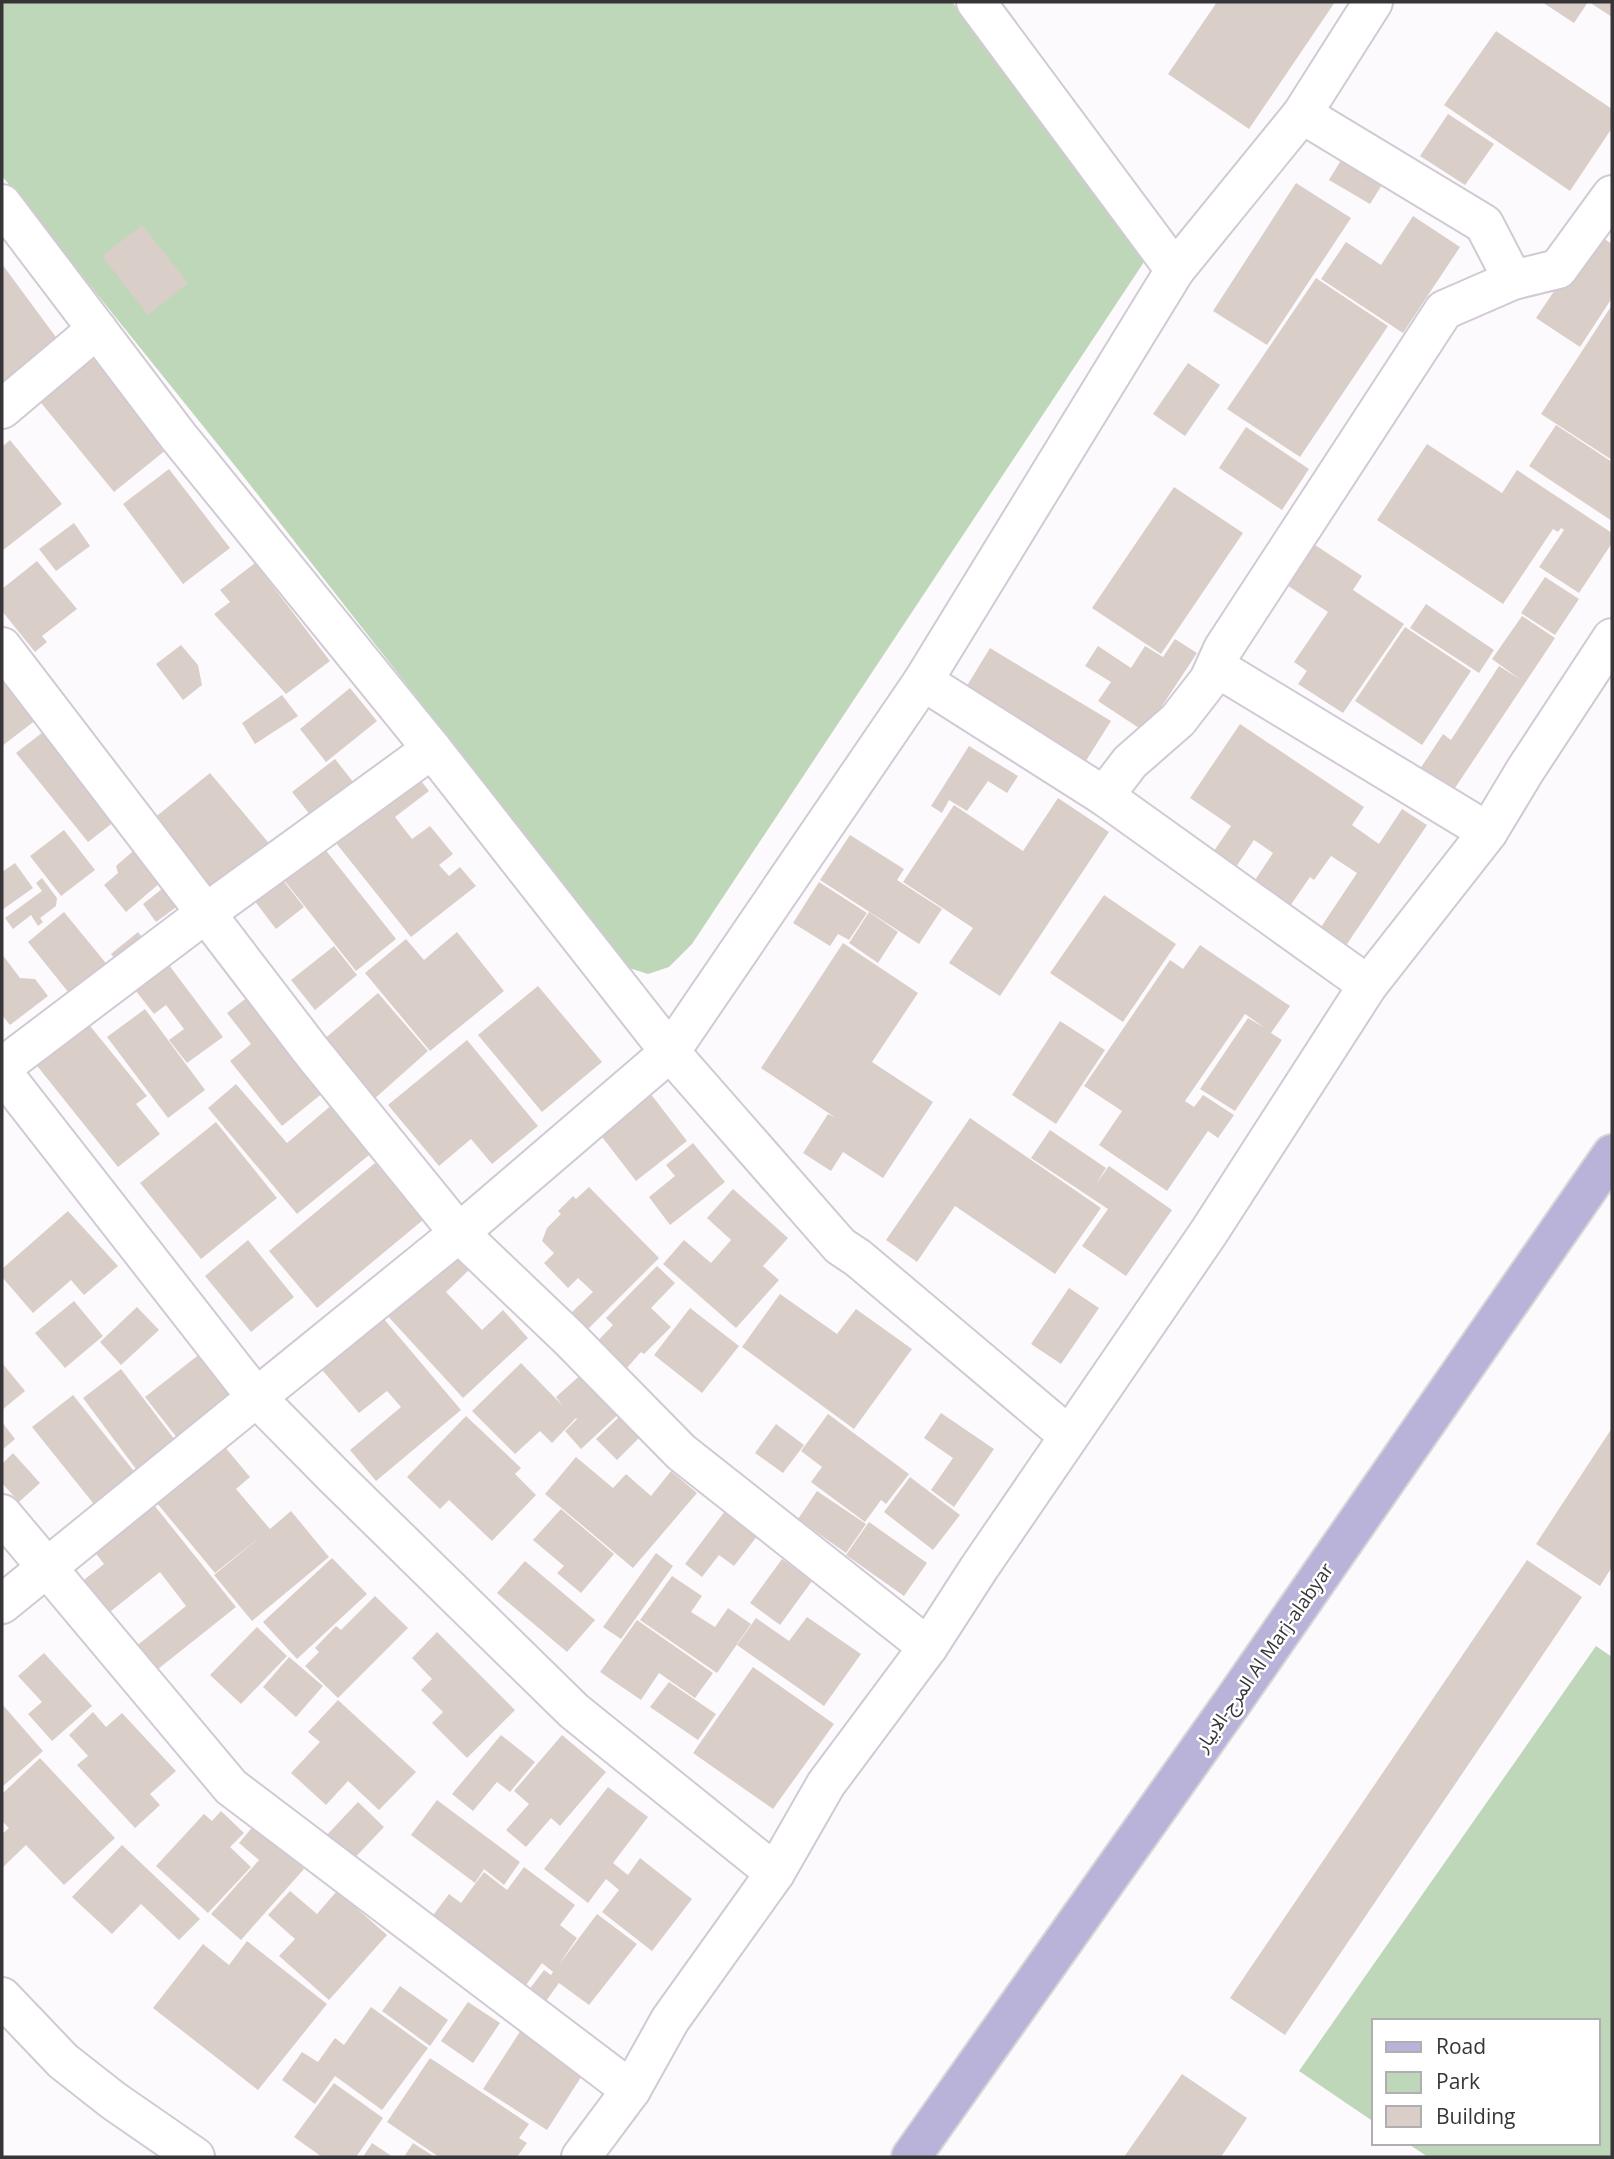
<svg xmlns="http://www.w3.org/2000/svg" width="1614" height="2159" viewBox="0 0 1614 2159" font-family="'Open Sans','Noto Sans Arabic',sans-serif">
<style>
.green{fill:#bfd7b9}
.building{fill:#dacec9}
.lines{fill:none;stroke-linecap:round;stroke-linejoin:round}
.street-casing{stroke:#d1cad4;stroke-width:42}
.primary-casing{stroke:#d7d7d7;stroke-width:42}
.street{stroke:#fff;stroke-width:38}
.primary{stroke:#b9b3da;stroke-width:38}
.labels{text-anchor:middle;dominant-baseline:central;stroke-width:5;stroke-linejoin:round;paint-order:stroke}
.street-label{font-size:19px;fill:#383539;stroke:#fff}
</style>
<rect width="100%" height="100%" fill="#fdfafe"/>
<!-- green -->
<g class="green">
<path d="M2 2H952L1143 237 1146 259 692 944 669 967 648 974 629 968 240 472 2 176Z"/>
<path d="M1596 1646 1612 1657V2157H1428L1407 2143H1598V2021H1374V2122L1299 2071Z"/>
</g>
<!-- building -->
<g class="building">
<path d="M1217 2H1335L1249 129 1168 74Z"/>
<path d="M1542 2H1588L1574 23Z"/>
<path d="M1589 2H1612V17Z"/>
<path d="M1496 31 1612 109V128L1570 191 1444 105Z"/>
<path d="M1448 114 1494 144 1465 185 1420 156Z"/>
<path d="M1346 152 1387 177 1370 204 1329 180Z"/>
<path d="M1296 183 1351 218 1267 345 1213 311Z"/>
<path d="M1413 216 1460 247 1403 333 1321 279 1346 242 1381 265Z"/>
<path d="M142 225 188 283 148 315 102 256Z"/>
<path d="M1594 232 1612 244V298L1580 347 1536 318Z"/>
<path d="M2 264 64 348 2 394Z"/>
<path d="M1316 278 1388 326 1300 457 1227 409Z"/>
<path d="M1612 305V460L1541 414Z"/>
<path d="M90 355 167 449 114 492 38 399Z"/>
<path d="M1188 363 1220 385 1185 436 1153 414Z"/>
<path d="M1556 425 1612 462V521L1529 466Z"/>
<path d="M1246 427 1309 469 1282 510 1219 468Z"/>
<path d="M10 440 62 504 2 551V447Z"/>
<path d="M1427 444 1502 493 1517 470 1612 533V543L1579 593 1539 567 1564 530 1561 528 1558 532 1553 529 1503 604 1377 520Z"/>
<path d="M169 469 230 548 183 584 123 504Z"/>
<path d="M1174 487 1243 533 1161 654 1092 608Z"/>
<path d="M74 523 90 546 56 571 39 549Z"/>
<path d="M1300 535 1362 576 1353 590 1404 624 1343 713 1298 684 1307 671 1294 662 1328 612 1273 576Z"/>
<path d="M37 561 77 609 42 636 47 642 35 652 2 611V589Z"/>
<path d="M255 563 330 661 286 694 214 614 230 602 220 590Z"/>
<path d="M1545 577 1579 599 1555 635 1521 613Z"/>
<path d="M1426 604 1494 650 1479 673 1410 628Z"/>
<path d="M1522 616 1555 638 1453 791 1420 769 1443 734 1451 740 1499 666 1521 680 1492 659Z"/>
<path d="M1405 627 1471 671 1422 745 1355 701Z"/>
<path d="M1175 639 1197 653 1145 732 1098 701 1111 682 1085 666 1098 646 1131 668 1145 646 1163 657Z"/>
<path d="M181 645 198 665 202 685 183 700 156 664Z"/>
<path d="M2 648 49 710 2 746Z"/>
<path d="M990 648 1111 721 1077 775 957 702Z"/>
<path d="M350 688 377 721 326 762 300 729Z"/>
<path d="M282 695 298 716 255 744 242 723Z"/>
<path d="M57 721 128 811 88 842 16 753Z"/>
<path d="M1240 724 1364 807 1352 825 1379 844 1402 809 1427 825 1337 959 1311 942 1357 873 1331 856 1314 880 1310 877 1281 919 1245 895 1273 853 1254 840 1226 882 1203 867 1231 826 1190 798Z"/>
<path d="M969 746 1018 776 1007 793 988 781 967 811 949 800 942 813 931 806Z"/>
<path d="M335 759 358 788 315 821 292 792Z"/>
<path d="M414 772 429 791 395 817 412 839 430 826 453 854 439 865 449 876 460 867 476 886 411 937 332 838Z"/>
<path d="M210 773 273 848 217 895 153 819Z"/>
<path d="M1058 798 1109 832 1000 996 949 963 973 928 903 882 954 805 1023 851Z"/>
<path d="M64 830 95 870 61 896 30 856Z"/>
<path d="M850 835 904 869 897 880 942 909 919 944 820 880Z"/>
<path d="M320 843 396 939 356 971 280 875Z"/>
<path d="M140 845 167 877 126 912 104 885 118 873 116 866Z"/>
<path d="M15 863 33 888 2 910V872Z"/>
<path d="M275 870 304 907 276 929 247 891Z"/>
<path d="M42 878 57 898 56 906 40 918 43 922 38 926 31 915 13 929 5 918 42 891 36 883Z"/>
<path d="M172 881 186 900 156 922 143 904Z"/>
<path d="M819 882 867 913 849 940 838 934 830 946 793 923Z"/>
<path d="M1104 895 1176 944 1123 1022 1050 973Z"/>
<path d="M64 912 114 973 77 1003 28 942Z"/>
<path d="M869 912 898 932 878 963 849 943Z"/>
<path d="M138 932 150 947 123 969 111 954Z"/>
<path d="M457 932 504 991 430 1051 365 973 406 939 424 960Z"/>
<path d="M843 943 918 993 872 1062 933 1102 883 1178 843 1152 831 1171 803 1153 828 1114 836 1118 761 1068Z"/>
<path d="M1200 945 1290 1006 1271 1033 1282 1040 1235 1111 1200 1089 1248 1018 1265 1028 1245 1014 1185 1101 1194 1107 1203 1095 1234 1115 1218 1138 1208 1131 1167 1191 1099 1145 1122 1111 1084 1086 1170 960 1183 969Z"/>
<path d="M334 946 357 975 315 1010 291 980Z"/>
<path d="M2 954 20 978 35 979 48 996 10 1025 2 1015Z"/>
<path d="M166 961 223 1037 187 1063 169 1040 184 1029 166 1005 154 1014 132 986Z"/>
<path d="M538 986 602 1062 542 1112 478 1035Z"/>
<path d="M253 993 329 1088 282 1126 230 1061 251 1044 227 1013Z"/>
<path d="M378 993 428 1051 373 1100 322 1041Z"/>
<path d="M145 1009 205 1090 168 1118 107 1037Z"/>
<path d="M86 1021 147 1096 136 1104 160 1134 118 1167 34 1062Z"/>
<path d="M1060 1021 1105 1050 1056 1124 1012 1095Z"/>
<path d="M467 1040 538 1126 492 1164 471 1139 439 1166 388 1105Z"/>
<path d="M236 1084 287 1143 334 1103 374 1151 297 1214 208 1108Z"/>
<path d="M650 1093 687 1141 636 1181 599 1133Z"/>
<path d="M970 1118 1101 1208 1055 1274 955 1206 917 1262 886 1240Z"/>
<path d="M216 1122 277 1198 201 1259 140 1183Z"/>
<path d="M1050 1130 1106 1168 1096 1184 1109 1166 1172 1210 1126 1276 1082 1246 1108 1209 1031 1158Z"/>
<path d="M693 1143 725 1182 670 1225 649 1197 675 1176 666 1165Z"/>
<path d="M375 1163 423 1220 317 1308 269 1251Z"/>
<path d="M589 1187 659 1258 587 1330 571 1313 593 1292 578 1278 568 1288 544 1263 554 1253 542 1241 547 1228 561 1214 558 1211 573 1196 576 1199Z"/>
<path d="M733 1189 788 1238 763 1266 779 1280 736 1328 663 1264 684 1240 711 1263 731 1240 707 1218Z"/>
<path d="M68 1211 118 1266 84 1295 71 1280 33 1313 2 1277V1269Z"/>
<path d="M248 1240 294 1297 251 1332 205 1276Z"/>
<path d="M452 1251 469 1270 446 1292 482 1330 503 1310 528 1338 463 1398 385 1313Z"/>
<path d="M657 1266 675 1283 651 1308 671 1327 644 1354 641 1352 618 1378 589 1350 613 1325 606 1318Z"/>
<path d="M1069 1288 1099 1308 1061 1364 1031 1344Z"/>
<path d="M780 1294 837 1334 856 1309 912 1349 854 1429 742 1347Z"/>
<path d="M74 1301 103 1336 65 1368 35 1333Z"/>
<path d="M137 1307 159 1330 121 1365 100 1342Z"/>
<path d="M690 1308 739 1346 702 1393 654 1355Z"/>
<path d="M378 1312 461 1410 376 1481 350 1450 401 1407 387 1391 359 1413 317 1364Z"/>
<path d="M201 1353 235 1396 178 1439 145 1397Z"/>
<path d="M2 1363 25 1391 2 1410Z"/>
<path d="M521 1363 563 1406 556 1397 586 1370 623 1410 581 1449 565 1431 577 1419 576 1418 552 1443 540 1431 515 1454 472 1411Z"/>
<path d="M121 1369 178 1444 139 1473 83 1398Z"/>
<path d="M73 1395 137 1475 97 1508 32 1427Z"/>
<path d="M941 1413 994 1449 954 1507 931 1490 953 1458 924 1438Z"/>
<path d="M828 1414 909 1474 886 1504 881 1500 865 1522 811 1482 822 1467 801 1451Z"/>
<path d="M466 1416 521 1468 515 1474 536 1495 492 1541 449 1500 440 1509 407 1477Z"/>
<path d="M619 1417 640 1437 617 1460 596 1439Z"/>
<path d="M2 1422 15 1439 2 1450Z"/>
<path d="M776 1424 804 1445 783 1473 755 1453Z"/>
<path d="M1612 1428V1567L1600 1586 1536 1544Z"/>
<path d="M219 1440 250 1477 236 1489 270 1529 291 1511 329 1557 252 1621 214 1575 264 1534 215 1573 151 1496Z"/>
<path d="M13 1453 40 1483 19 1502 2 1483V1464Z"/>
<path d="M576 1457 613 1488 626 1474 651 1496 671 1471 697 1493 633 1568 545 1494Z"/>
<path d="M910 1477 960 1515 933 1550 884 1512Z"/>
<path d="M817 1491 866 1524 846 1553 798 1519Z"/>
<path d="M146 1495 236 1607 153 1673 134 1648 186 1606 160 1572 101 1619 75 1587 104 1564 87 1542Z"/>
<path d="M561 1509 614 1554 581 1593 557 1573 564 1566 533 1540Z"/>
<path d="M725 1511 758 1535 734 1566 719 1555 702 1577 685 1564Z"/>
<path d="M869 1522 927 1563 904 1596 846 1555Z"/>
<path d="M656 1553 673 1566 621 1639 603 1627Z"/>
<path d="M332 1558 367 1594 297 1659 263 1622Z"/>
<path d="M782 1559 812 1581 780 1625 750 1603Z"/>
<path d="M1527 1560 1582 1597 1285 2035 1230 1998Z"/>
<path d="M525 1561 595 1620 567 1652 497 1593Z"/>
<path d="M672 1576 702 1596 691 1612 715 1627 728 1608 751 1624 717 1673 640 1620Z"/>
<path d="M375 1596 408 1628 338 1698 305 1666 319 1652 315 1648 336 1626 341 1630Z"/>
<path d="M807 1617 861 1654 824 1706 737 1645 756 1618 789 1641Z"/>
<path d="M637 1620 713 1673 695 1698 659 1673 641 1700 600 1672Z"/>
<path d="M257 1627 287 1656 241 1704 210 1675Z"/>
<path d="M437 1632 515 1710 467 1758 432 1723 443 1712 421 1690 432 1679 412 1658Z"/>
<path d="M44 1653 92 1706 52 1741 28 1714 42 1702 18 1676Z"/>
<path d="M289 1657 323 1686 296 1717 263 1687Z"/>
<path d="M753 1667 834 1724 773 1809 693 1753Z"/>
<path d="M669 1682 716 1714 698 1740 650 1707Z"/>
<path d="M338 1700 416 1772 379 1810 348 1781 326 1805 291 1773 320 1742 308 1732Z"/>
<path d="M2 1704 43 1751 2 1787Z"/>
<path d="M93 1712 106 1727 122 1713 176 1771 150 1794 160 1805 135 1828 77 1765 88 1756 69 1735Z"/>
<path d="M501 1735 535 1762 510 1792 497 1782 473 1811 452 1794Z"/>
<path d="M562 1735 606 1772 560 1826 551 1818 526 1847 506 1830 529 1804 514 1791Z"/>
<path d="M40 1758 115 1838 64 1885 26 1845 2 1868V1834L9 1828 2 1821V1794Z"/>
<path d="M608 1787 648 1817 613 1863 628 1875 640 1858 692 1899 652 1951 602 1912 619 1890 606 1879 588 1903 544 1869Z"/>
<path d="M437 1800 520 1862 504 1885 484 1869 475 1883 411 1835Z"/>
<path d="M358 1802 384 1827 349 1864 323 1839Z"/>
<path d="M221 1811 244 1833 230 1847 251 1867 208 1913 156 1866 204 1814 212 1821Z"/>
<path d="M255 1824 304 1869 241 1940 211 1914 259 1860 239 1843Z"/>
<path d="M122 1845 200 1919 179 1940 141 1904 112 1934 72 1897Z"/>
<path d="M524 1867 575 1905 560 1925 577 1938 558 1966 597 1914 637 1944 589 2005 559 1983 541 2008 525 1995 544 1970 551 1975 553 1972 542 1963 526 1985 449 1928 444 1934 428 1922 449 1894 461 1903 484 1872 507 1890Z"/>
<path d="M290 1891 317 1914 337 1891 387 1935 329 2000 279 1956 295 1939 268 1915Z"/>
<path d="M247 1941 327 2004 258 2090 153 2008 203 1944 229 1965Z"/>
<path d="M400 1986 448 2020 430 2046 382 2011Z"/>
<path d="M468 2002 500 2023 473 2063 441 2041Z"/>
<path d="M371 2007 428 2048 382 2110 335 2076 315 2104 282 2080 302 2052 318 2062 335 2038 344 2045Z"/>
<path d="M521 2030 585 2071 547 2130 483 2089Z"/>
<path d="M430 2058 529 2124 519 2138 527 2143 517 2157H439L387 2122Z"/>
<path d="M1182 2074 1247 2118 1221 2157H1124Z"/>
<path d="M334 2083 383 2118 356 2157H322L294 2137Z"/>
<path d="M372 2143 393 2157H363Z"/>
<path d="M413 2143 435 2157H404Z"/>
</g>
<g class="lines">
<!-- street casing -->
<g class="street-casing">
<g id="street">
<path d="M976 2 1175 270"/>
<path d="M1302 114 1484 224 1513 280"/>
<path d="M2 204 178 436 432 749 670 1052 840 1246 858 1258 1069 1436"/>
<path d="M2 409 97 329"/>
<path d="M2 647 312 1052 459 1233 569 1338 681 1452 928 1647"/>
<path d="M1216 667 1488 832"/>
<path d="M923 681 1104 796 1368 985"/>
<path d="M1104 796 1130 762 1178 720 1209 680 1223 649 1444 310 1513 280 1558 269 1612 195"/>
<path d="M2 1067 206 913 432 749"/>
<path d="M2 1072 256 1397 335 1477 574 1711 775 1873"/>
<path d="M2 1514 231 1787 631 2090"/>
<path d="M2 1604 459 1233 670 1052 923 681 1175 270 1302 114 1373 2"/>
<path d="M2 1997 63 2061 114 2101 195 2157"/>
<path d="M581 2157 631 2090 670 2020 775 1873 826 1784 928 1647 979 1568 1209 1232 1368 985 1488 832 1526 769 1612 638"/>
</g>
</g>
<!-- primary casing -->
<g class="primary-casing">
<path id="primary" d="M911 2157 1234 1700 1612 1154"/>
</g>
<!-- street -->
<use href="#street" class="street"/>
<!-- primary -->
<use href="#primary" class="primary"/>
</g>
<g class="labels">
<!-- street labels -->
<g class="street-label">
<text transform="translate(1264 1657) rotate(-55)">المرج-الابيار Al Marj-alabyar</text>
</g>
</g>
<!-- border -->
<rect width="1614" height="2159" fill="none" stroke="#383539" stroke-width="7"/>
<!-- legend -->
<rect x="1372" y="2019" width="228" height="126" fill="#ffffff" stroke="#afaeb0" stroke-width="2"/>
<rect x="1386" y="2042" width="35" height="10" fill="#b9b3da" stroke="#afaeb0" stroke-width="2"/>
<text x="1436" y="2054" font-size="21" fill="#383539">Road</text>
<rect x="1386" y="2072" width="35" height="21" fill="#bfd7b9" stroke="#afaeb0" stroke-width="2"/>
<text x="1436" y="2089" font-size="21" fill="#383539">Park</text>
<rect x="1386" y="2106" width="35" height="21" fill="#dacec9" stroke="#afaeb0" stroke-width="2"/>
<text x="1436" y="2124" font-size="21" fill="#383539">Building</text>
</svg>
